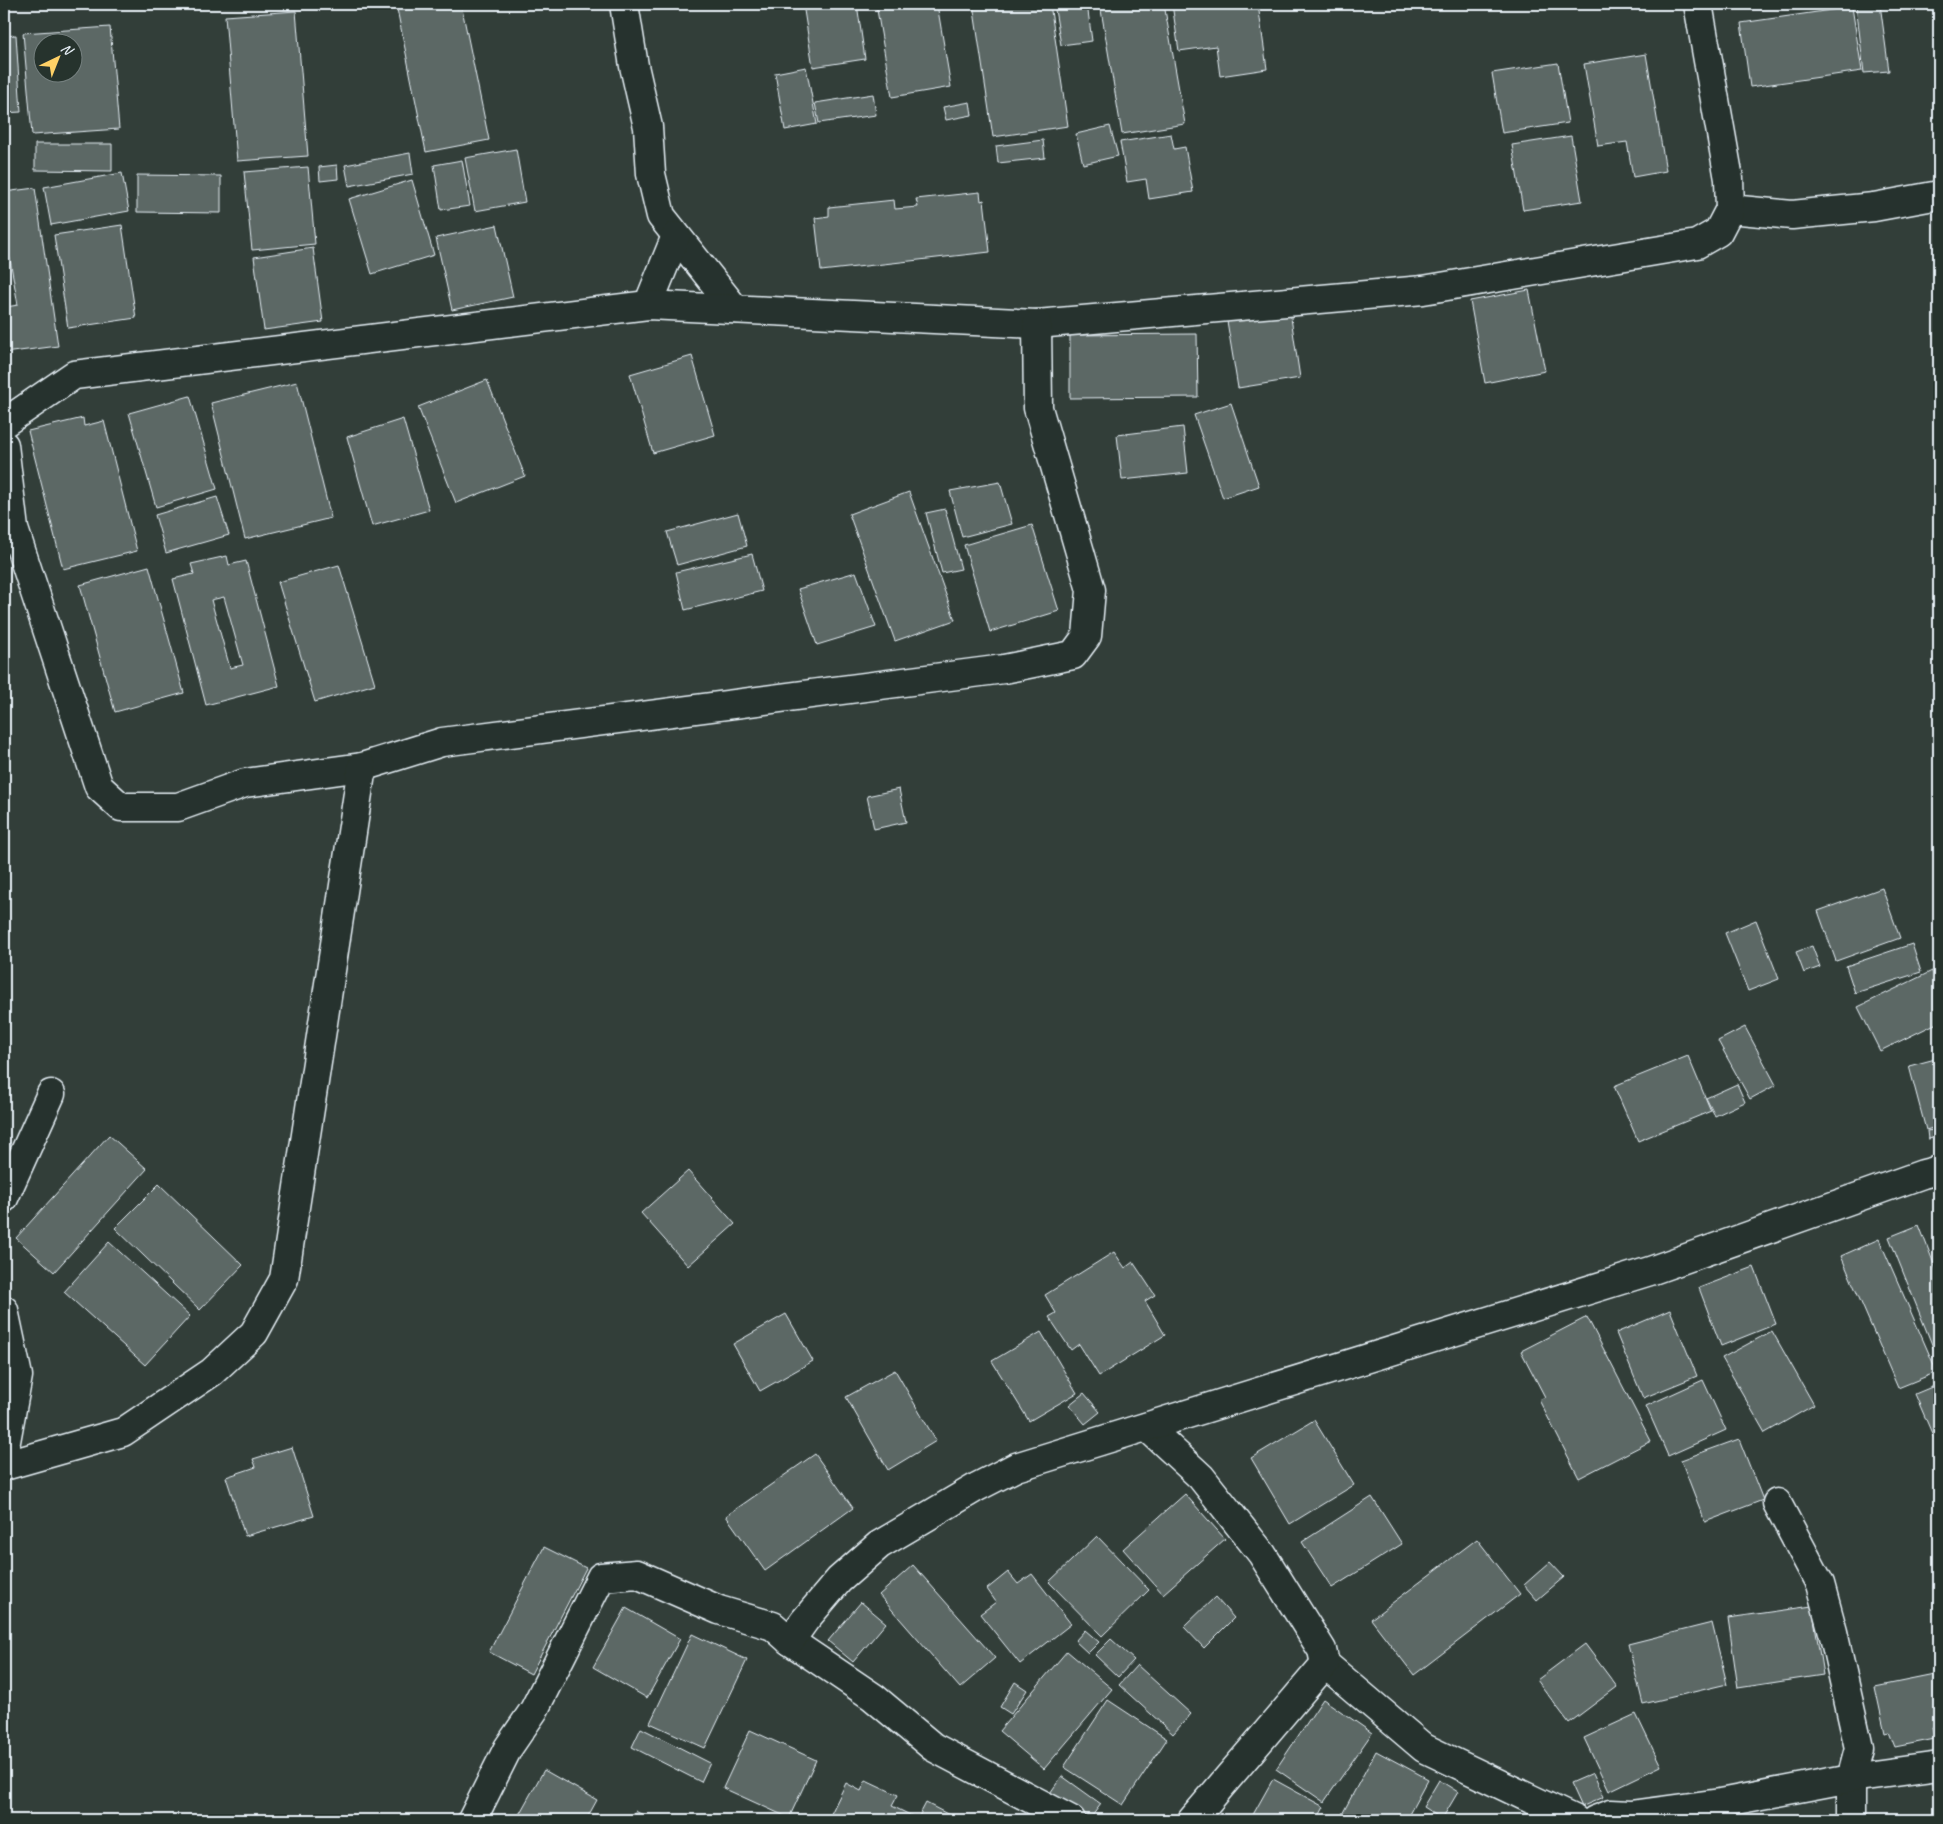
<svg xmlns="http://www.w3.org/2000/svg" width="1943" height="1824" viewBox="0 0 1943 1824" font-family="Caveat,sans-serif">
<style>
.building{fill:#5c6865;stroke:#e8f1f8;fill-rule:evenodd}
.lines{fill:none;stroke-linecap:round;stroke-linejoin:round}
.minor-casing{stroke:#e8f1f8;stroke-width:31}
.minor{stroke:#26332d;stroke-width:28}
</style>
<rect width="100%" height="100%" fill="#323e39"/>
<filter id="ink" filterUnits="userSpaceOnUse"><feTurbulence type="fractalNoise" baseFrequency=".02" numOctaves="2"/><feDisplacementMap in="SourceGraphic" scale="10" xChannelSelector="R" yChannelSelector="G"/><feConvolveMatrix kernelMatrix="1 2 1 2 8 2 1 2 1" color-interpolation-filters="sRGB"/></filter>
<g filter="url(#ink)">
<!-- building -->
<g class="building">
<path d="M424 4H461L489 140 426 152 397 9Z"/>
<path d="M803 4H857L865 59 813 67Z"/>
<path d="M876 4H937L951 87 892 97Z"/>
<path d="M973 4H1050L1068 126 993 137Z"/>
<path d="M1054 4H1087L1092 41 1061 45Z"/>
<path d="M1100 4H1164L1185 124 1122 134Z"/>
<path d="M1172 4H1258L1267 69 1220 76 1216 46 1179 51Z"/>
<path d="M1856 4H1880L1889 71 1864 73Z"/>
<path d="M1852 7 1862 71 1750 87 1741 23Z"/>
<path d="M296 11 308 156 237 161 225 16Z"/>
<path d="M110 27 119 129 32 135 23 33ZM42 42H72V72H42Z"/>
<path d="M16 35 21 112 4 113V36Z"/>
<path d="M1646 54 1666 171 1633 177 1627 142 1598 146 1584 64Z"/>
<path d="M1558 63 1568 123 1502 133 1492 73Z"/>
<path d="M806 67 817 124 785 130 775 73Z"/>
<path d="M873 94 876 115 819 123 815 103Z"/>
<path d="M970 102 972 115 946 120 943 107Z"/>
<path d="M1110 126 1118 156 1083 164 1076 134Z"/>
<path d="M1171 134 1174 149 1185 147 1193 192 1149 199 1146 179 1127 182 1120 142Z"/>
<path d="M1571 136 1582 201 1523 210 1512 145Z"/>
<path d="M1043 140 1045 158 998 163 996 146Z"/>
<path d="M35 144H112V171L35 170Z"/>
<path d="M516 149 525 202 475 211 465 158Z"/>
<path d="M410 153 413 174 349 186 345 165Z"/>
<path d="M462 160 470 206 441 210 434 165Z"/>
<path d="M337 165 338 179 320 181 319 167Z"/>
<path d="M308 167 315 244 252 250 244 172Z"/>
<path d="M122 173 129 211 51 225 44 187Z"/>
<path d="M137 175 221 176V213L137 212Z"/>
<path d="M412 180 434 255 372 274 349 199Z"/>
<path d="M35 188 58 346 4 353V294L6 307 18 305 6 237 4 238V192Z"/>
<path d="M980 192 981 201 984 200 990 252 821 271 815 218 829 216V207L894 200 895 209 918 207 916 199Z"/>
<path d="M122 225 136 318 68 328 54 235Z"/>
<path d="M497 225 513 297 452 310 436 238Z"/>
<path d="M313 248 323 322 264 330 254 257Z"/>
<path d="M1529 290 1545 371 1485 383 1470 301Z"/>
<path d="M1290 311 1300 378 1238 388 1227 321Z"/>
<path d="M1197 334 1198 397 1070 398V335Z"/>
<path d="M692 356 715 435 653 453 630 374Z"/>
<path d="M487 380 525 476 456 503 418 407Z"/>
<path d="M297 382 331 518 245 539 211 403Z"/>
<path d="M190 396 217 489 156 507 129 413Z"/>
<path d="M1231 403 1259 486 1223 498 1194 415Z"/>
<path d="M83 418 84 426 104 421 137 551 63 569 28 431Z"/>
<path d="M403 419 429 510 372 526 347 437Z"/>
<path d="M1183 427 1188 473 1122 480 1117 435Z"/>
<path d="M1000 482 1012 524 962 537 950 491Z"/>
<path d="M909 492 955 620 895 641 849 514Z"/>
<path d="M217 497 229 535 166 553 155 515Z"/>
<path d="M945 509 961 569 942 573 926 513Z"/>
<path d="M738 513 747 546 677 565 667 532Z"/>
<path d="M1032 525 1059 611 990 632 964 545Z"/>
<path d="M752 554 762 591 685 610 676 572Z"/>
<path d="M227 556 229 565 246 561 279 686 206 705 173 579 194 574 191 564ZM224 597 243 665 230 668 211 600Z"/>
<path d="M339 565 375 684 315 702 278 582Z"/>
<path d="M149 566 184 693 115 712 80 585Z"/>
<path d="M856 572 876 627 817 645 798 589Z"/>
<path d="M899 789 906 822 874 829 867 796Z"/>
<path d="M1882 888 1900 938 1836 961 1818 911Z"/>
<path d="M1756 920 1779 979 1748 991 1725 933Z"/>
<path d="M1912 944 1921 972 1855 993 1846 966Z"/>
<path d="M1812 946 1820 967 1804 973 1796 952Z"/>
<path d="M1932 971 1939 985V1022L1880 1051 1858 1007Z"/>
<path d="M1745 1027 1776 1085 1750 1099 1718 1041Z"/>
<path d="M1688 1056 1711 1111 1638 1141 1614 1086Z"/>
<path d="M1939 1058V1126L1926 1130 1909 1066Z"/>
<path d="M1737 1084 1745 1102 1715 1116 1706 1098Z"/>
<path d="M1939 1129V1137L1928 1139 1927 1131Z"/>
<path d="M109 1135 147 1169 54 1272 16 1238Z"/>
<path d="M688 1171 735 1224 688 1266 641 1213Z"/>
<path d="M159 1184 243 1265 200 1310 115 1228Z"/>
<path d="M1919 1225 1939 1277V1362L1889 1237Z"/>
<path d="M1879 1239 1937 1372 1898 1388 1841 1256Z"/>
<path d="M109 1242 190 1316 145 1365 64 1292Z"/>
<path d="M1114 1252 1125 1268 1133 1262 1155 1295 1145 1301 1165 1335 1099 1376 1079 1344 1071 1350 1049 1317 1056 1313 1045 1295Z"/>
<path d="M1754 1267 1776 1324 1721 1346 1699 1288Z"/>
<path d="M1670 1310 1697 1376 1643 1398 1616 1333Z"/>
<path d="M786 1314 813 1361 760 1391 733 1344Z"/>
<path d="M1587 1317 1651 1441 1579 1478 1539 1400 1545 1397 1521 1351Z"/>
<path d="M1772 1331 1814 1405 1765 1433 1722 1358Z"/>
<path d="M1041 1332 1077 1393 1029 1421 992 1361Z"/>
<path d="M895 1370 936 1441 888 1470 846 1397Z"/>
<path d="M1703 1380 1726 1430 1668 1456 1646 1406Z"/>
<path d="M1939 1384V1436L1934 1438 1915 1394Z"/>
<path d="M1084 1393 1100 1412 1085 1424 1069 1405Z"/>
<path d="M1314 1420 1354 1485 1290 1524 1251 1458Z"/>
<path d="M1739 1439 1763 1500 1705 1522 1681 1460Z"/>
<path d="M292 1447 314 1516 245 1536 226 1477 256 1467 253 1459Z"/>
<path d="M815 1454 853 1508 765 1571 726 1516Z"/>
<path d="M1185 1494 1225 1539 1163 1594 1123 1549Z"/>
<path d="M1372 1497 1402 1544 1332 1588 1302 1542Z"/>
<path d="M1097 1536 1149 1590 1102 1636 1049 1582Z"/>
<path d="M1477 1539 1520 1594 1414 1675 1371 1619Z"/>
<path d="M544 1547 586 1568 531 1674 489 1652Z"/>
<path d="M1550 1562 1564 1577 1537 1600 1524 1585Z"/>
<path d="M913 1565 995 1658 960 1688 879 1595Z"/>
<path d="M1008 1572 1018 1584 1032 1574 1071 1624 1020 1664 980 1614 996 1602 987 1589Z"/>
<path d="M1215 1597 1234 1618 1204 1648 1184 1627Z"/>
<path d="M861 1602 886 1623 853 1662 828 1641Z"/>
<path d="M1812 1606 1823 1675 1738 1688 1728 1618Z"/>
<path d="M626 1608 680 1639 647 1698 593 1667Z"/>
<path d="M1712 1623 1727 1684 1643 1704 1628 1644Z"/>
<path d="M1085 1630 1099 1642 1088 1653 1075 1641Z"/>
<path d="M692 1634 747 1660 705 1748 650 1723Z"/>
<path d="M1111 1639 1134 1660 1118 1677 1095 1655Z"/>
<path d="M1585 1644 1617 1687 1569 1723 1537 1680Z"/>
<path d="M1067 1651 1112 1689 1044 1769 999 1731Z"/>
<path d="M1137 1665 1191 1714 1173 1734 1119 1685Z"/>
<path d="M1939 1674V1727L1932 1728 1935 1739 1895 1747 1889 1732 1885 1733 1875 1687Z"/>
<path d="M1015 1682 1027 1690 1011 1714 1000 1707Z"/>
<path d="M1323 1699 1372 1733 1324 1802 1276 1769Z"/>
<path d="M1108 1700 1167 1739 1123 1805 1064 1767Z"/>
<path d="M1636 1714 1661 1766 1609 1791 1584 1738Z"/>
<path d="M641 1728 710 1763 701 1782 632 1747Z"/>
<path d="M750 1730 816 1760 789 1818 723 1788Z"/>
<path d="M1376 1751 1428 1779 1406 1820H1339Z"/>
<path d="M544 1770 597 1800 586 1820H516Z"/>
<path d="M1593 1773 1604 1797 1581 1807 1570 1783Z"/>
<path d="M1062 1776 1101 1804 1089 1820H1081L1048 1796Z"/>
<path d="M1273 1779 1324 1807 1317 1820H1250Z"/>
<path d="M866 1780 898 1795 892 1806 912 1816 910 1820H828L846 1783 861 1791Z"/>
<path d="M1439 1780 1458 1792 1442 1819 1423 1807Z"/>
<path d="M926 1803 959 1820H917Z"/>
<path d="M635 1811 654 1820H630Z"/>
</g>
<g class="lines">
<!-- minor casing -->
<g class="minor-casing">
<g id="minor">
<path d="M624 4 634 66 648 127 651 174 661 216 735 309"/>
<path d="M1730 209 1792 215 1874 207 1939 195"/>
<path d="M648 305 676 236"/>
<path d="M4 423 74 375 648 305 1037 324 1423 290 1697 244 1718 232 1730 209 1729 179 1698 4"/>
<path d="M4 445 14 529 99 787 121 807H178L245 783 362 767 442 742 1004 669 1073 655 1087 636 1091 590 1038 408 1037 324"/>
<path d="M4 1198 51 1094"/>
<path d="M4 1310 18 1376 4 1452"/>
<path d="M1147 1427 1201 1477 1262 1554 1322 1650 1325 1664 1424 1748 1575 1820"/>
<path d="M4 1466 123 1432 212 1372 254 1333 284 1279 362 767"/>
<path d="M1777 1503 1820 1584 1833 1632 1859 1748 1851 1778V1820"/>
<path d="M790 1641 873 1697 933 1747 1071 1820"/>
<path d="M472 1820 508 1748 534 1710 601 1577 637 1574 719 1610 773 1626 790 1641 805 1620 839 1580 879 1545 977 1487 1016 1467 1650 1271 1923 1174 1939 1170"/>
<path d="M1192 1820 1325 1664"/>
<path d="M1595 1820 1611 1814 1631 1815 1720 1803 1851 1778 1939 1766"/>
</g>
</g>
<!-- minor -->
<use href="#minor" class="minor"/>
</g>
</g>
<!-- margin -->
<rect width="1943" height="1824" fill="none" stroke="#26332d" stroke-width="20"/>
<rect x="10" y="10" width="1923" height="1804" fill="none" stroke="#e8f1f8" stroke-width="2" filter="url(#ink)"/>
<!-- north arrow -->
<g transform="translate(58 58) rotate(43)"><circle r="24" fill="#26332d" stroke="#747f7e"/>
<path d="M0-4L9 19L0 12L-9 19Z" fill="#ffd166"/>
<text y="-8" font-size="14" font-weight="bold" text-anchor="middle" fill="#e8f1f8">N</text>
</g>
</svg>
